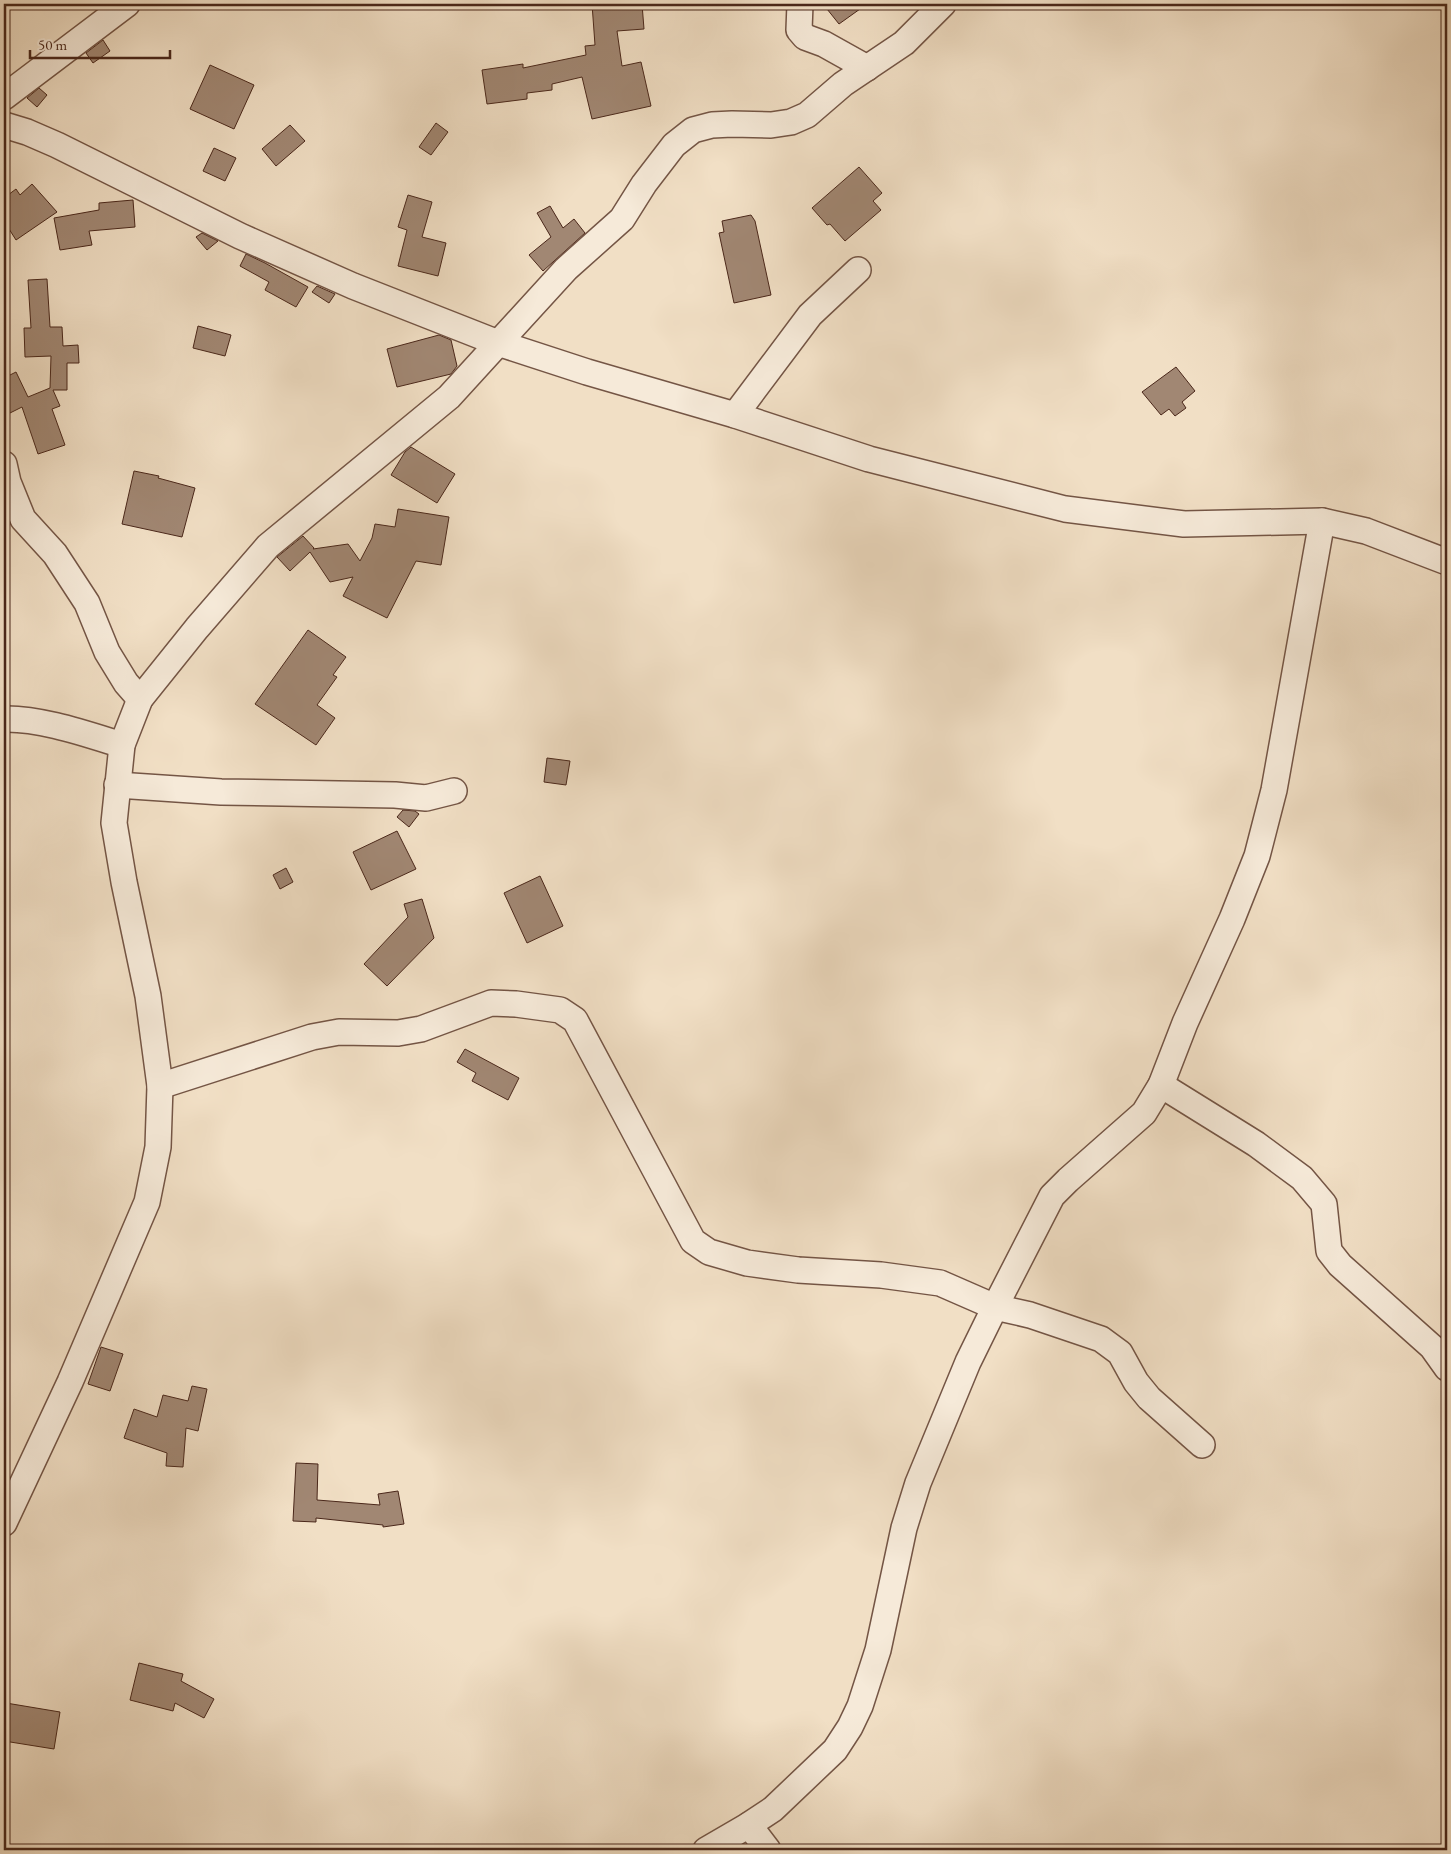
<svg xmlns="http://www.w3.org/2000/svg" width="1451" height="1854" viewBox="0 0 1451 1854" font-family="'EB Garamond',serif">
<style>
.building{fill:#a18773;stroke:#4a271a}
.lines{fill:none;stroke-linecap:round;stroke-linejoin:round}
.minor-casing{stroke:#745545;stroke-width:28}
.minor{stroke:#f6ead9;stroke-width:25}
</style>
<rect width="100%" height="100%" fill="#f1dfc5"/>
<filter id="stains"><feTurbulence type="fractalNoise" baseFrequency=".004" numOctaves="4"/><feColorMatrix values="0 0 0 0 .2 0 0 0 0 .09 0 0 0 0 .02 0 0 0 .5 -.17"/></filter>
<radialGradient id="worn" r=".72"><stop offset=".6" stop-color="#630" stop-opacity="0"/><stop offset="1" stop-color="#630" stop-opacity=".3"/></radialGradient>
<!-- building -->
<g class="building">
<path d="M592 4H642L644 29 617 31 622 66 641 62 651 106 592 119 582 77 552 84V90L527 93V99L487 104 482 70 523 64V68L586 55 585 46 595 45Z"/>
<path d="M823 4H867L839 24Z"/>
<path d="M103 40 110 51 93 63 86 53Z"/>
<path d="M210 65 254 85 234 129 190 109Z"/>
<path d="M39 88 47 95 37 107 27 98Z"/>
<path d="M436 123 448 132 431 155 419 147Z"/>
<path d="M290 125 305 141 276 166 262 149Z"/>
<path d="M214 148 236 158 225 181 203 171Z"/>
<path d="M859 167 882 193 873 201 881 210 845 241 830 224 827 225 812 208Z"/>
<path d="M32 184 57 212 16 240 4 221V198L16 189 20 195Z"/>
<path d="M408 195 432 202 422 237 446 243 438 276 398 266 407 230 398 227Z"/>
<path d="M133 200 135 227 89 231 92 245 60 250 54 218 99 210V203Z"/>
<path d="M550 206 563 228 574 219 585 233 543 271 529 255 551 237 537 213Z"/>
<path d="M751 215 755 221 771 295 734 303 719 233 724 232 722 221Z"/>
<path d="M202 233 218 241 207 250 196 237Z"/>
<path d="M246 254 265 263 308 287 296 307 265 290 269 282 240 266Z"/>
<path d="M47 279 50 327H62L63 346 78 345 79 363H67V390H53L60 406 52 409 65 445 38 454 22 407 4 416V378L16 372 28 397 50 388 51 356 25 357 24 328H31L28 280Z"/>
<path d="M317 286 335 294 329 303 312 292Z"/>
<path d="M198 326 231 335 225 356 193 348Z"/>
<path d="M439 335 451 340 457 366 451 374 397 387 387 349Z"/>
<path d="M1176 367 1195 391 1182 402 1186 408 1175 416 1169 409 1161 415 1142 392Z"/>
<path d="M411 447 455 474 437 503 391 475 405 452Z"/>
<path d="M134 471 159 476 158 478 195 488 182 537 122 524Z"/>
<path d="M398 509 449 517 441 565 416 561 387 618 343 596 353 577 330 582 310 552 290 571 277 557 303 536 314 548 313 549 348 544 360 561 372 538 375 524 395 527Z"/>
<path d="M308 630 346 657 333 675 337 677 317 705 335 718 316 745 255 704Z"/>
<path d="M547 758 570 761 566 785 544 782Z"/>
<path d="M403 810 415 811 419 814 409 827 397 817Z"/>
<path d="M397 831 416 869 371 890 353 852Z"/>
<path d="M286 868 293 882 280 889 273 875Z"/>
<path d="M540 876 563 926 527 943 504 893Z"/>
<path d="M422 899 434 938 387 986 364 964 408 917 404 904Z"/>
<path d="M465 1049 519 1078 508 1100 472 1081 476 1073 457 1062Z"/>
<path d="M101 1347 123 1354 110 1391 88 1384Z"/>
<path d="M192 1386 207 1389 198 1431 186 1428 183 1467 166 1466 167 1453 124 1438 134 1409 157 1417 163 1395 188 1401Z"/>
<path d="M296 1463 318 1464 317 1500 380 1505 378 1494 398 1491 404 1524 383 1527V1525L316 1518V1522L293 1521Z"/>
<path d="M139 1663 183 1674 181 1681 214 1699 204 1718 175 1703 173 1711 130 1700Z"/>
<path d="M6 1703 60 1712 54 1749 4 1741V1717Z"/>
</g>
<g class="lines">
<!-- minor casing -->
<g class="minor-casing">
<g id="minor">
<path d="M800 4 799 30 805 37 824 44 867 68"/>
<path d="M4 97 127 4"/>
<path d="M4 125 27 132 57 145 240 236 353 286 498 343 587 372 735 415 869 459 1065 509 1184 524 1322 521 1366 531 1447 562"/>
<path d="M735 415 810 315 858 270"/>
<path d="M4 464 8 482 23 519 55 554 87 603 107 652 126 683 140 699"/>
<path d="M4 719C40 718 86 734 122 745"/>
<path d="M117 785 221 792 395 795 426 798 454 791"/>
<path d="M1161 1085 1256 1144 1302 1178 1324 1204 1329 1251 1340 1265 1432 1347 1447 1368"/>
<path d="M160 1086 312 1037 339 1032 398 1033 421 1029 491 1003 516 1004 560 1010 575 1020 693 1241 709 1252 747 1263 798 1270 881 1275 940 1283 995 1307 1030 1315 1101 1339 1120 1353 1136 1382 1149 1398 1202 1445"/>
<path d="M4 1523 70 1382 147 1202 158 1147 160 1086 148 996 124 882 114 823 122 745 140 699 197 628 268 546 449 397 566 269 622 219 644 184 674 145 693 130 712 125 732 124 771 125 791 122 807 115 843 84 904 43 943 4"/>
<path d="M749 1825 768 1850"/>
<path d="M706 1850 749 1825 773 1809 835 1750 850 1727 860 1706 878 1650 904 1528 918 1483 968 1362 995 1307 1052 1196 1068 1180 1144 1113 1161 1085 1185 1023 1232 919 1257 856 1274 790 1322 521"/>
</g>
</g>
<!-- minor -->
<use href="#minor" class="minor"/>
</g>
<!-- margin -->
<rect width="1451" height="1854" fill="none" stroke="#f1dfc5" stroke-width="20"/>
<rect x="5" y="5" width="1441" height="1844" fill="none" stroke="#4a271a" stroke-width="2.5"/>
<rect x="10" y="10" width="1431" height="1834" fill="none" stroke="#4a271a"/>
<!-- scale -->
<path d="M30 50v8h140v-8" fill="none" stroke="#4a271a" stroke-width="2.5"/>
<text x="38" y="50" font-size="15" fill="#4a271a" stroke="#f6ead9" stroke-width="4" paint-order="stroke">50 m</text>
<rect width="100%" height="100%" filter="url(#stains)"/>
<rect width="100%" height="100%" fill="url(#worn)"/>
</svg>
